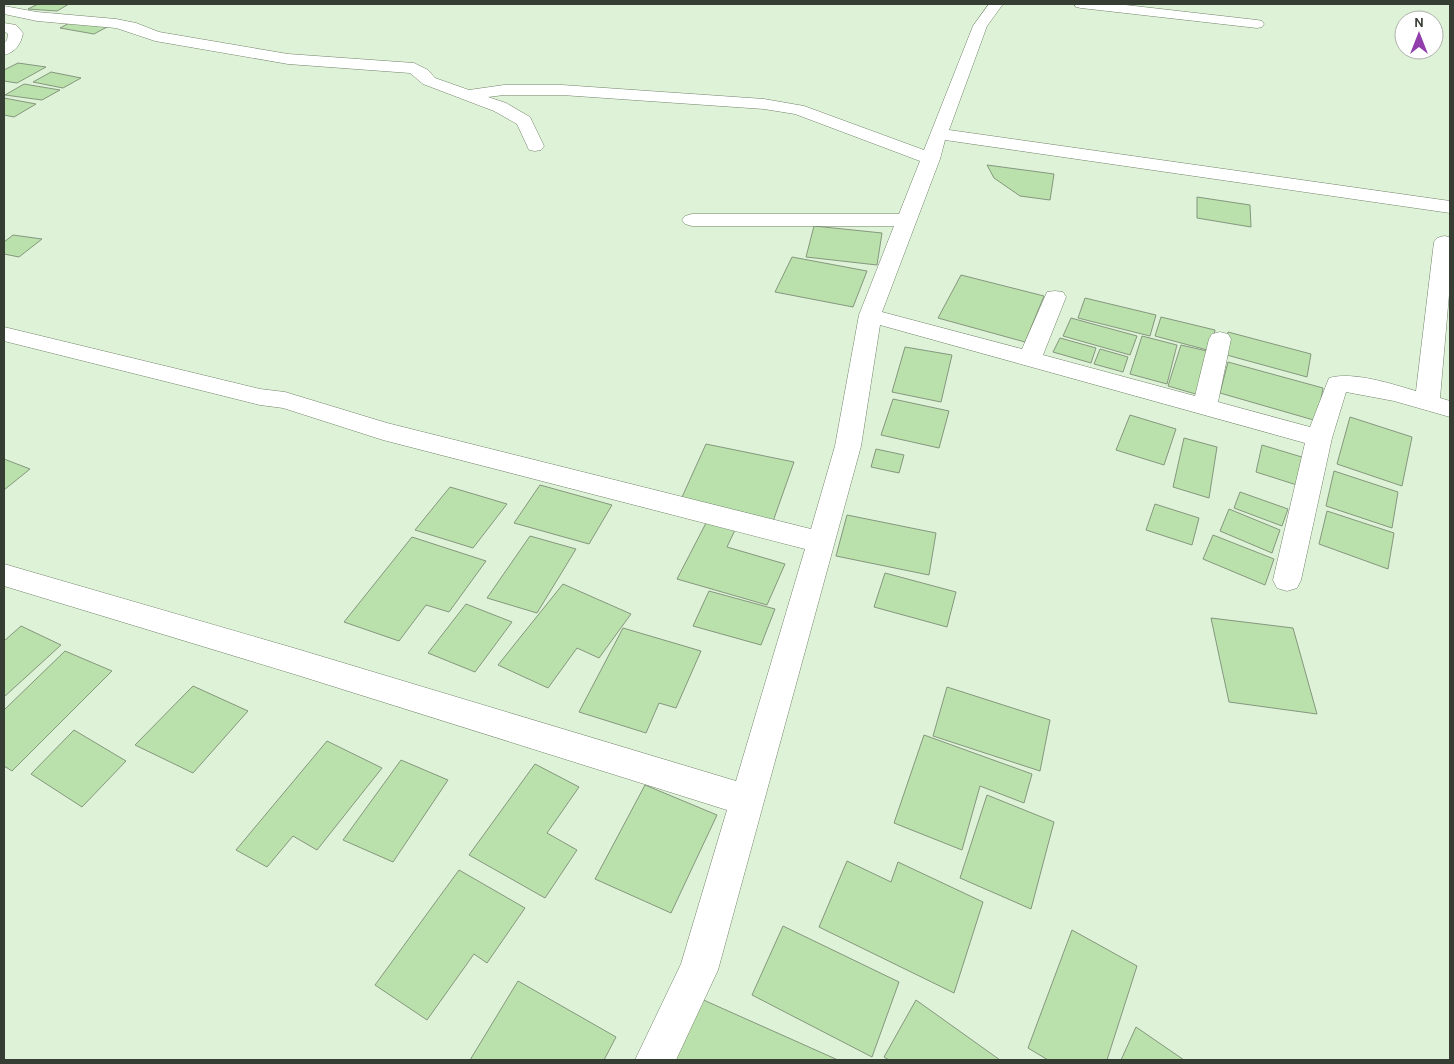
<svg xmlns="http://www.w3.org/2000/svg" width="1454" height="1064" viewBox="0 0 1454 1064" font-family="Karla,sans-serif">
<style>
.building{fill:#bae1ab;stroke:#85977e}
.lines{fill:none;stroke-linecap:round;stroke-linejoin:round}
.minor-casing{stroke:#72846b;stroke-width:1}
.minor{fill:#fff;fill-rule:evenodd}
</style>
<rect width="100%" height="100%" fill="#def2d7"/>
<!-- building -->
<g class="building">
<path d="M38 4H69L57 11 28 9Z"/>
<path d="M73 21 107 27 94 34 60 28Z"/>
<path d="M18 63 46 67 17 83 4 81V70Z"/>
<path d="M51 72 81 78 63 88 33 82Z"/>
<path d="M24 84 60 90 42 100 5 95Z"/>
<path d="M4 98 36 104 14 117 4 115Z"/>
<path d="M987 165 1054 174 1050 200 1020 196 994 178Z"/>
<path d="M1197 197 1250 205 1251 227 1197 218Z"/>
<path d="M814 226 882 233 877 265 806 257Z"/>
<path d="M13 235 42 239 19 257 4 254V242Z"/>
<path d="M792 257 867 271 853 307 775 292Z"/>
<path d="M961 275 1044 296 1025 342 938 318Z"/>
<path d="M1085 298 1156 315 1150 336 1078 318Z"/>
<path d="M1161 317 1215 330 1211 351 1155 336Z"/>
<path d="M1071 318 1137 336 1130 355 1063 336Z"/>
<path d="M1228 332 1311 354 1307 377 1223 354Z"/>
<path d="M1142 336 1177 345 1167 384 1130 374Z"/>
<path d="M1060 338 1096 348 1091 363 1053 352Z"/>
<path d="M1181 345 1211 352 1199 395 1168 386Z"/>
<path d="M905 347 952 355 941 402 892 392Z"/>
<path d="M1100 349 1128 357 1123 372 1094 364Z"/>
<path d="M1228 362 1323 388 1317 421 1220 393Z"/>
<path d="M893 399 949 411 939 448 881 435Z"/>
<path d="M1130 415 1176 429 1164 465 1116 450Z"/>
<path d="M1350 417 1412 437 1402 486 1337 464Z"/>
<path d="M1184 438 1217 447 1209 498 1173 487Z"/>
<path d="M706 444 794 462 771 527 678 506Z"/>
<path d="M1262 445 1305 458 1300 486 1256 472Z"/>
<path d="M876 449 904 455 899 473 871 467Z"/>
<path d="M4 459 30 469 4 490Z"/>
<path d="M1334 471 1398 492 1392 528 1326 506Z"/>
<path d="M540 485 612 505 589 544 514 523Z"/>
<path d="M450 487 507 504 473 548 415 530Z"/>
<path d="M1240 492 1288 509 1282 526 1234 508Z"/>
<path d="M1155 504 1199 518 1192 545 1146 530Z"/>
<path d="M1229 509 1280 530 1272 553 1220 531Z"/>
<path d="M1327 511 1394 533 1388 569 1319 544Z"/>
<path d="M847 515 936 533 929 575 836 556Z"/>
<path d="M706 523 735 530 727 547 785 564 767 605 677 579Z"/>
<path d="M1213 535 1274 559 1265 585 1203 559Z"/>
<path d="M530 536 576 549 537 613 487 598Z"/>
<path d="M412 537 486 561 449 612 426 605 399 641 344 622Z"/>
<path d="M885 573 956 592 947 627 874 607Z"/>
<path d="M563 584 631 614 599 658 577 648 548 688 498 665Z"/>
<path d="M709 591 775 609 761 645 693 626Z"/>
<path d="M466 604 512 622 475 672 428 653Z"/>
<path d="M1211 618 1293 628 1317 714 1229 702Z"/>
<path d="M21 626 61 645 4 697V641Z"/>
<path d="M623 628 701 651 676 708 659 703 646 733 579 712Z"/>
<path d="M65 651 112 671 12 771 4 766V710Z"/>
<path d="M193 686 248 711 193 773 135 745Z"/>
<path d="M947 687 1050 720 1040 771 933 736Z"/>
<path d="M74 730 126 761 82 807 31 774Z"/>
<path d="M924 735 1032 774 1024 803 980 786 962 850 894 823Z"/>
<path d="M327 741 382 768 317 850 293 836 267 867 236 850Z"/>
<path d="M401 760 448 780 393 862 343 840Z"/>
<path d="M535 764 579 787 547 833 577 850 545 898 469 855Z"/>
<path d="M645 785 717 815 671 913 595 879Z"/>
<path d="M987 795 1054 822 1031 909 960 878Z"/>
<path d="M847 861 891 882 898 862 983 902 954 993 819 927Z"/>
<path d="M459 870 525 908 487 963 474 954 427 1020 375 985Z"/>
<path d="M783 926 899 982 872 1057 752 995Z"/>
<path d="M1072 930 1137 966 1107 1060H1048L1028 1048Z"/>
<path d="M518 981 616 1037 604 1060H470Z"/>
<path d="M699 998 838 1060H674Z"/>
<path d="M916 1000 1000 1060H889L884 1057Z"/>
<path d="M1136 1027 1184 1060H1121Z"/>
</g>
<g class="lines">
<!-- minor casing -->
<g class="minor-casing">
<g id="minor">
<path d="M989 4H1003L987 26 949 130 1450 201V213L945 140 940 159 882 312 1022 349 1047 292 1055 291 1063 292 1066 297 1043 355 1195 396 1209 339 1212 334 1220 332 1228 334 1231 339 1218 402 1310 427 1329 378C1353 371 1392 384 1416 391L1434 242 1437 238 1444 236 1450 237V283L1440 398 1450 401V417L1394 401 1346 392 1332 438 1301 580 1297 588 1287 591 1277 588 1273 580 1305 443 880 325 861 446 718 970 676 1060H635L681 964 727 810 297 675 4 586V564L297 649 736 781 805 549 383 440 283 408 260 405 4 341V327L260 389 285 392 387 423 811 529 835 446 859 315 894 226H692L685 224 682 220 685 216 692 214H899L920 161 795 114 764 109 562 95H504L488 97 506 103 530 117 544 146 541 150 535 151 529 150 517 124 494 111 423 84 410 73 288 64 155 41 116 28 37 21 4 14V6L37 12 116 19 136 23 159 32 288 54 414 63 428 70 435 78 469 90 504 85H562L764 99 804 106 924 150 973 26Z"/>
<path d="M1074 4H1117L1257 20 1262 21 1264 24 1262 27 1257 28 1081 8 1076 7Z"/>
<path d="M4 23 16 25 23 33C21 44 16 52 4 55V43L7 40 8 34 4 31Z"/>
</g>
</g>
<!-- minor -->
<use href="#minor" class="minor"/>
</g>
<!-- border -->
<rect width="1454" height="1064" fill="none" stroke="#363d33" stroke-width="10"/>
<!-- north arrow -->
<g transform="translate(1419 35)"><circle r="24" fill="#ffffff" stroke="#afb1ad"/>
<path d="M0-4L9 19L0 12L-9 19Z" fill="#913dab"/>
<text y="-8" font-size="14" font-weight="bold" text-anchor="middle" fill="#363d33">N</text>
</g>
</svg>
